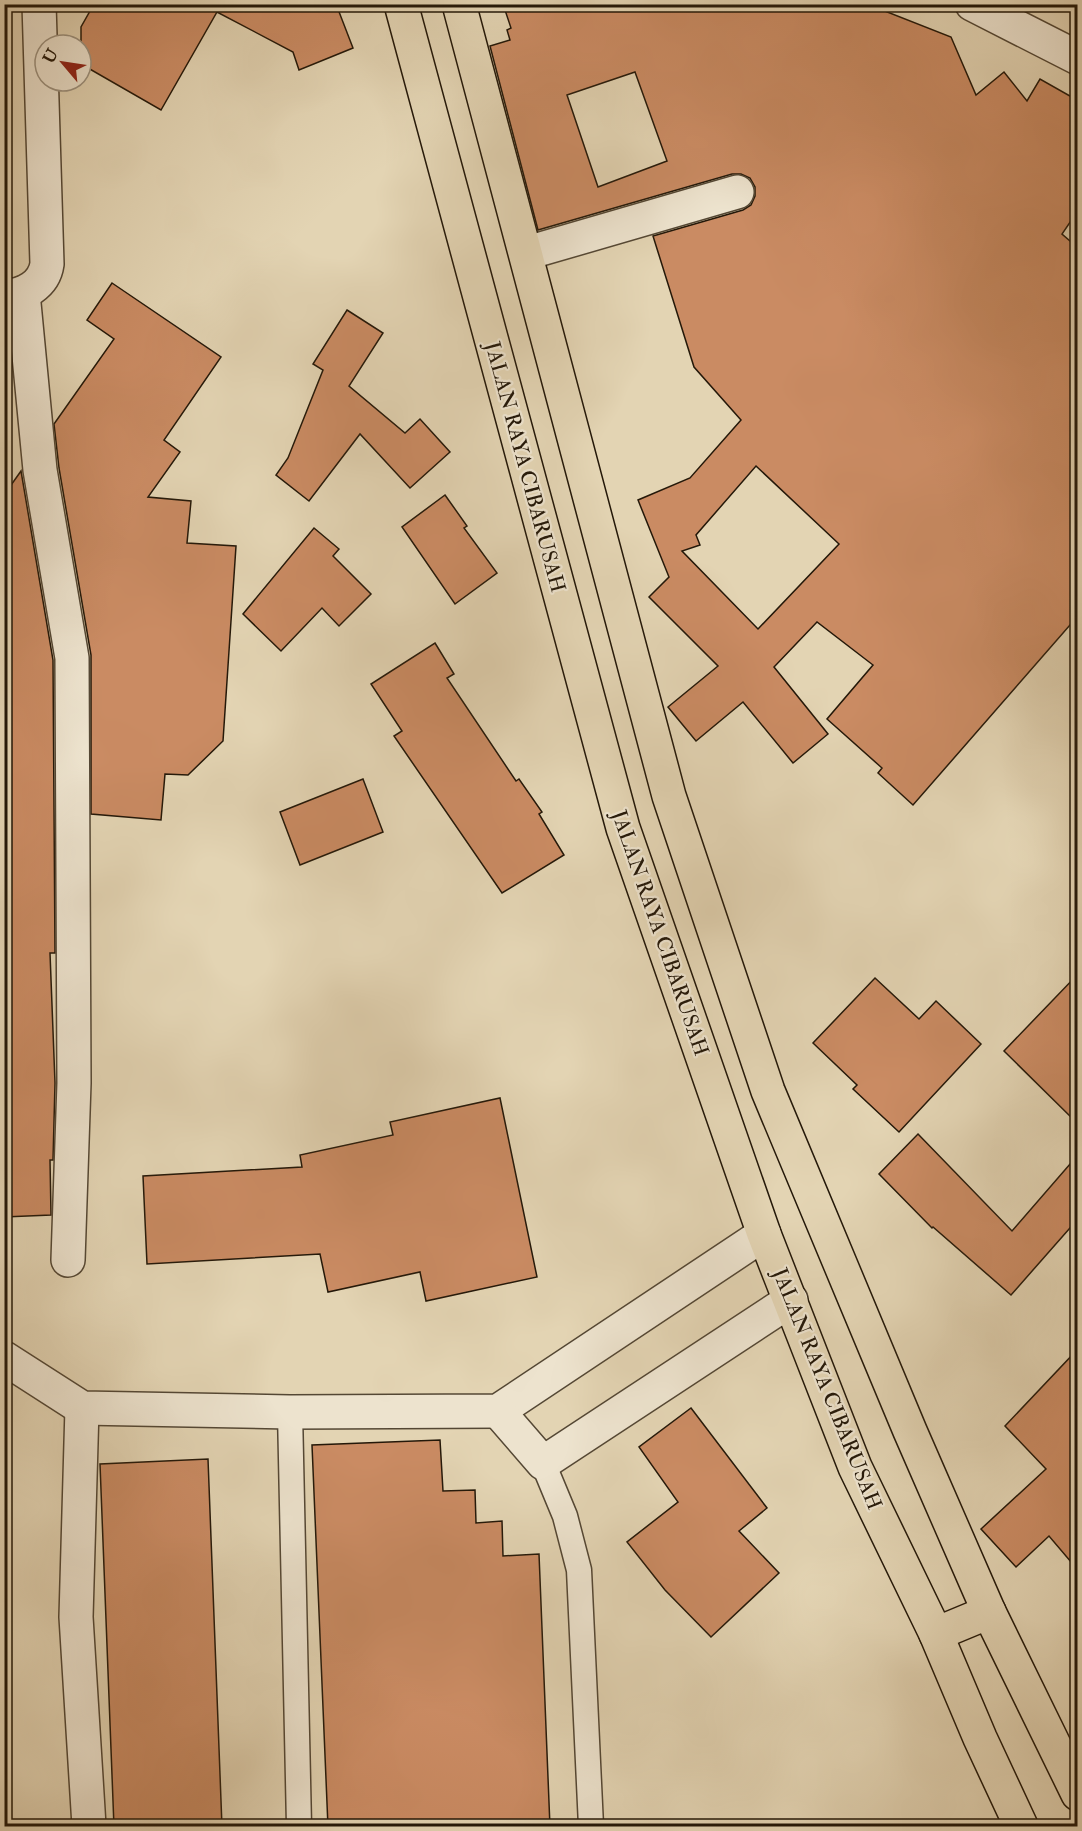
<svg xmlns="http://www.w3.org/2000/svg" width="1082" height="1831" viewBox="0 0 1082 1831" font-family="'IM FELL Double Pica',serif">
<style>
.building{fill:#ca8b63;stroke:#241809;stroke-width:1.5;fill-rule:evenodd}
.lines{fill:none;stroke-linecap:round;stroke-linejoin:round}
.lane-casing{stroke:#544734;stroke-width:27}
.street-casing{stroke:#544734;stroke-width:36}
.primary-casing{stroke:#241809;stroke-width:36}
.lane{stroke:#ede3ce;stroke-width:24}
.street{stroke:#ede3ce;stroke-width:33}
.primary{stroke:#e3d4b3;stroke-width:33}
.labels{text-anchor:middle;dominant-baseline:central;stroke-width:4.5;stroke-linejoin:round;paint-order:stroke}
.street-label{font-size:21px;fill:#241809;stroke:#ede3ce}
</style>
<rect width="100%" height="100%" fill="#e3d4b3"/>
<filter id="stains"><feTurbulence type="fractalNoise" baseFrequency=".00333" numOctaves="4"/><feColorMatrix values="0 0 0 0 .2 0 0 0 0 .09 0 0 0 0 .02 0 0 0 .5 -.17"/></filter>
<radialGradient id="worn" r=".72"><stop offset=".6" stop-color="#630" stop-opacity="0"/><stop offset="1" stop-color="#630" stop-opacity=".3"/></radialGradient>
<!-- building -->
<g class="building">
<path d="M94 4H336L353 48 299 70 293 52 217 12 161 110 81 64V27Z"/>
<path d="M503 4H867L951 37 976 95 1004 72 1027 101 1040 79 1077 100V212L1062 234 1077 247V617L913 805 878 773 882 768 827 719 873 665 817 622 774 667 828 734 793 763 743 702 696 741 668 707 718 666 649 597 669 577 638 500 690 478 741 420 694 367 653 236 743 210 751 205 755 196V187L750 178 741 174H732L538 230 490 46 510 40 507 30 511 28ZM635 72 667 161 598 187 567 95ZM756 466 839 544 758 629 682 551 700 545 696 535Z"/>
<path d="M112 283 221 357 164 440 180 452 148 497 191 501 187 543 236 546 223 741 188 775 165 774 161 820 91 814V655L59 468 54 424 114 339 87 320Z"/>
<path d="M347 310 383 333 349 386 405 433 420 419 450 452 410 488 360 434 309 501 276 475 288 458 323 370 313 364Z"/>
<path d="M21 471 53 660 55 953H50L55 1083 53 1160H50L51 1215 4 1217V1116H11L4 993V495Z"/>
<path d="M445 495 467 526 464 528 497 573 455 604 402 527Z"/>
<path d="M314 528 339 549 333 556 371 594 339 626 322 608 281 651 243 614Z"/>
<path d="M435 643 454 674 447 678 516 781 519 779 542 812 539 814 564 855 502 893 394 736 402 731 371 684Z"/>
<path d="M363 779 383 832 300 865 280 812Z"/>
<path d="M1077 975V1123L1004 1051Z"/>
<path d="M875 978 919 1019 936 1001 981 1044 899 1132 853 1089 857 1085 813 1043Z"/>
<path d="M500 1098 537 1277 426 1301 420 1272 328 1292 320 1254 147 1264 143 1176 302 1167 300 1155 393 1135 390 1122Z"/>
<path d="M918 1134 1012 1231 1077 1156V1220L1011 1295 933 1227 932 1228 879 1174Z"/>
<path d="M1077 1350V1569L1049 1536 1016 1567 981 1529 1046 1469 1005 1426Z"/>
<path d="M691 1408 767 1508 739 1531 779 1573 711 1637 665 1590 627 1542 678 1502 639 1447Z"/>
<path d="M440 1440 443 1491 475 1490 476 1523 502 1521 503 1556 539 1554 550 1827H328L312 1445Z"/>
<path d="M208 1459 222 1827H114L100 1464Z"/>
</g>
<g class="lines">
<!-- lane casing -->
<g class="lane-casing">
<g id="lane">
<path d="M290 1412 299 1826"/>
<path d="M543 1463 565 1516 579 1570 591 1826"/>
</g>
</g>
<!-- street casing -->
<g class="street-casing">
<g id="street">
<path d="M972 4 1078 58"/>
<path d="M527 253 737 192"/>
<path d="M23 293 40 470 72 658 74 1083 68 1260"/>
<path d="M4 296C24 296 44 285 47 264L39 4"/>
<path d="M4 1358 82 1408 290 1412 498 1411 764 1234"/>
<path d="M82 1408 76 1617 89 1826"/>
<path d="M498 1411 543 1463 791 1300"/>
</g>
</g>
<!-- primary casing -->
<g class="primary-casing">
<g id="primary">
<path d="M401 4 623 828 764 1234 855 1467 936 1634 980 1738 1021 1826"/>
<path d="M459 4 669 796 768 1091 910 1431 989 1612 1078 1794"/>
<path d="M936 1634 989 1612"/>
</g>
</g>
<!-- lane -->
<use href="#lane" class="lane"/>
<!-- street -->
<use href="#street" class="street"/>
<!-- primary -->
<use href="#primary" class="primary"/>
</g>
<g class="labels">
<!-- street labels -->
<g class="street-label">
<text transform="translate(525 467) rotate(75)">JALAN RAYA CIBARUSAH</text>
<text transform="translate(660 933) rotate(71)">JALAN RAYA CIBARUSAH</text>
<text transform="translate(827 1389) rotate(68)">JALAN RAYA CIBARUSAH</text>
</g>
</g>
<!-- margin -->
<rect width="1082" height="1831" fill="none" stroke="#e3d4b3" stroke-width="24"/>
<rect x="6" y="6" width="1070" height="1819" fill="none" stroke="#241809" stroke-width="3"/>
<rect x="12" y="12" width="1058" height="1807" fill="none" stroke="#241809" stroke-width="1.5"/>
<!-- north arrow -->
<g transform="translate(63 63) rotate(299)"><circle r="28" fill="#ede3ce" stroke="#9d927f" stroke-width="1.5"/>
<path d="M0-4.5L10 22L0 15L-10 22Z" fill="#8f2418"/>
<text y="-9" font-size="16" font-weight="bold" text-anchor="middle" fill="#241809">U</text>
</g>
<rect width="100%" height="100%" filter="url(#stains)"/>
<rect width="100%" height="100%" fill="url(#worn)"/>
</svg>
